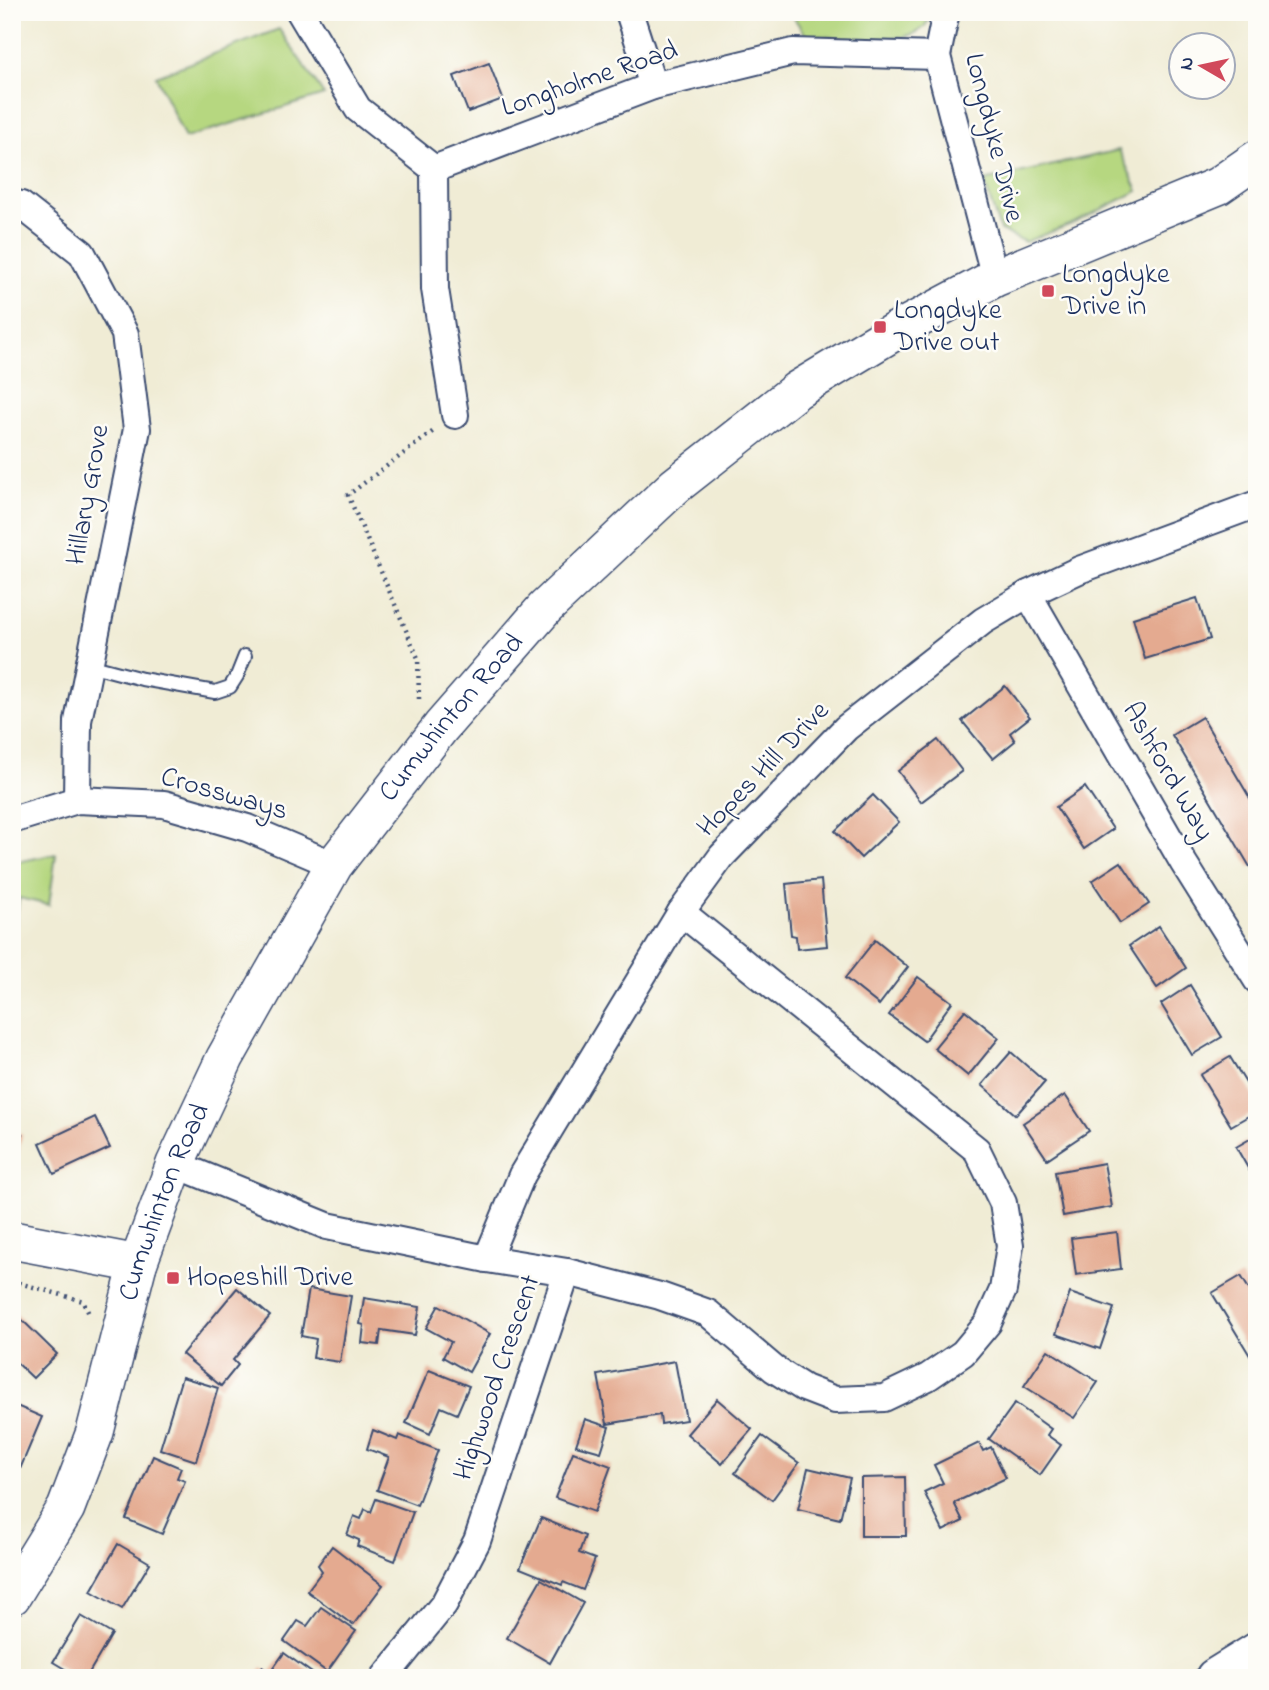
<svg xmlns="http://www.w3.org/2000/svg" width="1269" height="1690" viewBox="0 0 1269 1690" font-family="'Indie Flower',sans-serif">
<style>
.green{fill:#b6d780;stroke:#68836f;stroke-width:2}
.building{fill:#e4aa90}
.lines{fill:none;stroke-linecap:round;stroke-linejoin:round}
.lane-casing{stroke:#3b4b70;stroke-width:16}
.street-casing{stroke:#3b4b70;stroke-width:30}
.secondary-casing{stroke:#3b4b70;stroke-width:40}
.primary-casing{stroke:#3b4b70;stroke-width:42}
.path{stroke:#3b4b70;stroke-width:4.5;stroke-dasharray:2 5;stroke-linecap:butt}
.lane{stroke:#fff;stroke-width:12}
.street{stroke:#fff;stroke-width:26}
.secondary{stroke:#fff;stroke-width:37}
.primary{stroke:#fff;stroke-width:38}
.poi-dot{fill:#d1495b;stroke:#fdfcf7;stroke-width:2.5}
.labels{text-anchor:middle;dominant-baseline:central;stroke-width:5;stroke-linejoin:round;paint-order:stroke}
.street-label{font-size:28px;fill:#1b2f5e;stroke:#fdfcf7}
.poi-label{font-size:28px;fill:#1b2f5e;stroke:#fdfcf7;text-anchor:start}
</style>
<rect width="100%" height="100%" fill="#fdfcf7"/>
<filter id="ink" filterUnits="userSpaceOnUse"><feTurbulence type="fractalNoise" baseFrequency=".0143" numOctaves="2"/><feDisplacementMap in="SourceGraphic" scale="14" xChannelSelector="R" yChannelSelector="G"/><feConvolveMatrix kernelMatrix="1 2 1 2 8 2 1 2 1" color-interpolation-filters="sRGB"/></filter>
<filter id="wash" filterUnits="userSpaceOnUse"><feTurbulence type="fractalNoise" baseFrequency=".00686" numOctaves="4" result="noise"/><feDisplacementMap in="SourceGraphic" scale="28" xChannelSelector="R" yChannelSelector="G"/><feGaussianBlur stdDeviation="1.57" result="paint"/><feColorMatrix in="noise" values="0 0 0 0 0 0 0 0 0 0 0 0 0 0 0 0 0 1.4 0 .05"/><feComposite in="paint" operator="in"/></filter>
<g filter="url(#wash)">
<rect width="100%" height="100%" fill="#f0ecd5"/>
<!-- green -->
<g class="green">
<path d="M804 12H930C929 17 928 23 924 27 903 48 835 36 806 35L794 18Z"/>
<path d="M279 29 324 95 185 138 156 76Z"/>
<path d="M1119 150 1138 191 1074 223 1025 242 1000 230 984 181Z"/>
<path d="M56 854 49 905 19 898 12 947V863Z"/>
</g>
<g id="blocks">
<!-- building -->
<g class="building">
<path d="M489 63 503 99 468 112 454 76Z"/>
<path d="M1197 598 1210 639 1145 659 1133 618Z"/>
<path d="M1005 686 1030 717 1010 733 1015 741 993 759 962 721Z"/>
<path d="M1202 717 1257 810V863L1250 867 1172 735Z"/>
<path d="M938 740 962 771 921 802 898 771Z"/>
<path d="M1085 787 1113 829 1084 849 1056 807Z"/>
<path d="M873 795 899 822 861 858 835 831Z"/>
<path d="M1121 862 1149 904 1120 923 1092 881Z"/>
<path d="M821 880 827 946 797 949 796 936 791 935 786 884Z"/>
<path d="M1159 926 1186 968 1157 988 1129 946Z"/>
<path d="M875 940 908 967 879 1005 845 978Z"/>
<path d="M918 977 952 1002 924 1041 889 1015Z"/>
<path d="M1190 985 1222 1037 1192 1055 1161 1004Z"/>
<path d="M965 1010 999 1038 968 1076 934 1048Z"/>
<path d="M1011 1052 1045 1082 1016 1115 982 1085Z"/>
<path d="M1230 1057 1257 1101V1111L1231 1126 1200 1075Z"/>
<path d="M1065 1095 1089 1131 1047 1159 1023 1123Z"/>
<path d="M95 1117 110 1148 54 1174 40 1143Z"/>
<path d="M12 1132 22 1134 16 1168H12Z"/>
<path d="M1257 1135V1184L1236 1147Z"/>
<path d="M1104 1163 1112 1207 1063 1216 1055 1172Z"/>
<path d="M1117 1232 1121 1269 1076 1275 1071 1238Z"/>
<path d="M1241 1276 1257 1302V1356L1252 1359 1212 1293Z"/>
<path d="M237 1288 270 1316 233 1360 238 1365 221 1386 182 1354Z"/>
<path d="M309 1289 351 1296 340 1362 313 1358 316 1339 301 1336Z"/>
<path d="M1070 1293 1114 1308 1100 1349 1056 1334Z"/>
<path d="M364 1298 420 1307 415 1335 381 1330 379 1345 362 1343 364 1325 360 1324Z"/>
<path d="M439 1305 490 1334 469 1372 443 1357 451 1342 426 1328Z"/>
<path d="M12 1310 57 1354 33 1378 12 1358Z"/>
<path d="M1048 1350 1098 1382 1074 1418 1024 1386Z"/>
<path d="M675 1361 686 1420 661 1424 660 1415 607 1424 598 1375Z"/>
<path d="M429 1370 469 1386 457 1414 441 1407 430 1434 406 1423Z"/>
<path d="M182 1377 218 1388 196 1461 160 1449Z"/>
<path d="M717 1399 752 1429 722 1464 687 1434Z"/>
<path d="M1015 1403 1051 1429 1047 1435 1061 1445 1040 1475 989 1439Z"/>
<path d="M12 1404 42 1417 18 1474 12 1471Z"/>
<path d="M585 1419 609 1427 601 1452 576 1445Z"/>
<path d="M373 1430 397 1440 399 1435 438 1450 417 1505 377 1490 389 1457 367 1449Z"/>
<path d="M762 1436 799 1463 772 1500 735 1473Z"/>
<path d="M979 1443 983 1451 991 1447 1006 1478 954 1503 963 1521 943 1531 924 1492 943 1483 934 1465Z"/>
<path d="M573 1452 611 1466 594 1512 555 1498Z"/>
<path d="M153 1456 181 1468 177 1478 185 1481 162 1534 126 1519Z"/>
<path d="M808 1468 850 1478 840 1519 798 1509Z"/>
<path d="M905 1477 906 1536H861V1478Z"/>
<path d="M376 1499 413 1512 395 1561 357 1546 359 1540 347 1535 354 1516 361 1519 365 1509 371 1512Z"/>
<path d="M541 1518 585 1536 579 1553 595 1559 583 1590 563 1582 562 1585 520 1568Z"/>
<path d="M118 1544 150 1563 122 1609 91 1591Z"/>
<path d="M332 1546 383 1585 353 1625 307 1591 322 1571 318 1565Z"/>
<path d="M541 1579 583 1603 550 1663 507 1638Z"/>
<path d="M321 1607 356 1631 327 1672 284 1641 298 1621 307 1626Z"/>
<path d="M81 1616 112 1634 86 1678H80L53 1662Z"/>
<path d="M284 1653 319 1678H255L262 1667 270 1673Z"/>
</g>
</g>
</g>
<g filter="url(#ink)">
<use href="#blocks" fill-opacity="0" stroke="#3b4b70" stroke-width="2"/>
<g class="lines">
<!-- lane casing -->
<g class="lane-casing">
<path id="lane" d="M89 665 142 679 215 692 230 687 237 676 245 656"/>
</g>
<!-- street casing -->
<g class="street-casing">
<g id="street">
<path d="M300 12 358 109 434 169 653 86 793 52 937 56"/>
<path d="M629 12 653 86"/>
<path d="M946 12 937 56 995 278"/>
<path d="M434 169 435 289 455 415"/>
<path d="M12 203 21 205 82 253 125 334 137 429 78 721 77 800"/>
<path d="M1028 594 1183 862 1257 980"/>
<path d="M12 820 77 800 164 804 247 828 334 865"/>
<path d="M175 1164 327 1226 487 1259 567 1272 660 1296 708 1313 774 1369 804 1388 835 1400 884 1398 928 1377 963 1353 988 1323 1003 1290 1010 1246 1003 1203 977 1150 681 912"/>
<path d="M487 1259 522 1175 681 912 722 856 846 728 983 621 1028 594 1079 570 1257 504"/>
<path d="M384 1678 444 1604 477 1541 567 1272"/>
</g>
</g>
<!-- secondary casing -->
<g class="secondary-casing">
<g id="secondary">
<path d="M12 1240 138 1264"/>
<path id="s1" d="M12 1596 66 1508 95 1432 138 1264 175 1164 225 1058 334 865 441 727 545 608 675 486 797 390 897 330 995 278 1218 186 1257 159"/>
</g>
</g>
<!-- primary casing -->
<g class="primary-casing">
<path id="primary" d="M1215 1678 1257 1652"/>
</g>
<!-- path -->
<g class="path">
<path d="M419 699 418 658 348 495 435 430"/>
<path d="M12 1281 83 1301 90 1316"/>
</g>
<!-- lane -->
<use href="#lane" class="lane"/>
<!-- street -->
<use href="#street" class="street"/>
<!-- secondary -->
<use href="#secondary" class="secondary"/>
<!-- primary -->
<use href="#primary" class="primary"/>
</g>
</g>
<!-- markers -->
<g class="poi-dot">
<rect x="1041" y="284" width="14" height="14" rx="3.5"/>
<rect x="873" y="320" width="14" height="14" rx="3.5"/>
<rect x="166" y="1271" width="14" height="14" rx="3.5"/>
</g>
<g class="labels">
<!-- street labels -->
<g class="street-label">
<text transform="translate(590 80) rotate(-19)">Longholme Road</text>
<text transform="translate(993 138) rotate(76)">Longdyke Drive</text>
<text transform="translate(89 495) rotate(-80)">Hillary Grove</text>
<text stroke="none"><textPath href="#s1" startOffset="992">Cumwhinton Road</textPath></text>
<text transform="translate(764 770) rotate(-46)">Hopes Hill Drive</text>
<text transform="translate(1167 772) rotate(60)">Ashford Way</text>
<text transform="translate(224 795) rotate(16)">Crossways</text>
<text stroke="none"><textPath href="#s1" startOffset="425">Cumwhinton Road</textPath></text>
<text transform="translate(498 1378) rotate(-71)">Highwood Crescent</text>
</g>
<!-- poi labels -->
<g class="poi-label">
<text x="1062" y="275">Longdyke<tspan x="1062" dy="32">Drive in</tspan></text>
<text x="894" y="311">Longdyke<tspan x="894" dy="32">Drive out</tspan></text>
<text x="187" y="1278">Hopeshill Drive</text>
</g>
</g>
<!-- margin -->
<rect width="1269" height="1690" fill="none" stroke="#fdfcf7" stroke-width="42"/>
<!-- north arrow -->
<g transform="translate(1202 66) rotate(279)"><circle r="33" fill="#fdfcf7" stroke="#a3aaba" stroke-width="2"/>
<path d="M0-5L12 26L0 18L-12 26Z" fill="#d1495b"/>
<text y="-10" font-size="19" font-weight="bold" text-anchor="middle" fill="#1b2f5e">N</text>
</g>
</svg>
